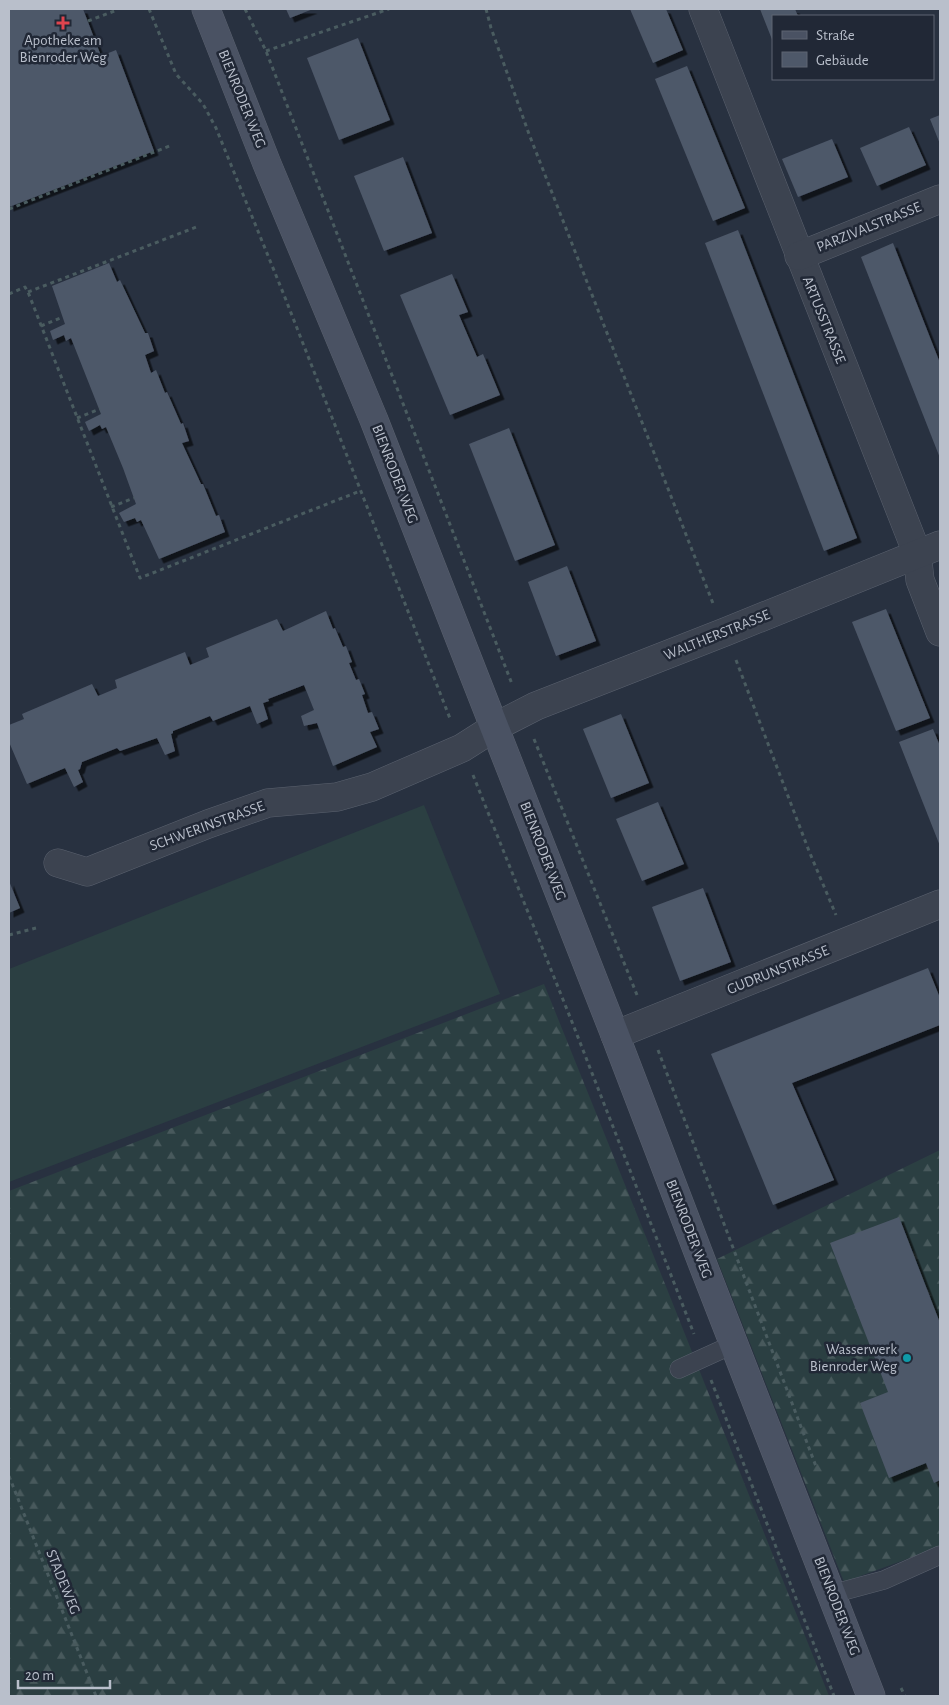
<svg xmlns="http://www.w3.org/2000/svg" width="949" height="1705" viewBox="0 0 949 1705" font-family="'Alegreya Sans',sans-serif">
<style>
.forest{fill:url(#forest-firs)}
.pitch{fill:#2b3f42}
.building{fill:#4e5869;filter:url(#shadow)}
.lines{fill:none;stroke-linecap:round;stroke-linejoin:round}
.lane-casing{stroke:#5a616e;stroke-width:19}
.street-casing{stroke:#5a616e;stroke-width:29}
.secondary-casing{stroke:#5a616e;stroke-width:29}
.path{stroke:#4a5c60;stroke-width:3;stroke-dasharray:4 4;stroke-linecap:butt}
.lane{stroke:#3c4350;stroke-width:18}
.street{stroke:#3c4350;stroke-width:28}
.secondary{stroke:#4a5263;stroke-width:28}
.health-dot{fill:#e0444e;stroke:#212836;stroke-width:2}
.culture-dot{fill:#0f9aa8;stroke:#212836;stroke-width:2}
.labels{text-anchor:middle;dominant-baseline:central;stroke-width:5;stroke-linejoin:round;paint-order:stroke}
.poi-label{font-size:15px;fill:#b9bfcb;stroke:#212836}
.street-label{font-size:15px;fill:#b9bfcb;stroke:#212836}
</style>
<defs>
<pattern id="forest-firs" width="22" height="20" patternUnits="userSpaceOnUse" patternTransform="scale(1.25)"><rect width="22" height="20" fill="#2b3f42"/><path d="M5 1l3.5 6h-7zM16 11l3.5 6h-7z" fill="#48595c"/></pattern>
<filter id="shadow"><feDropShadow dx="4.5" dy="4.5" stdDeviation="0" flood-color="#0009"/></filter>
</defs>
<rect width="100%" height="100%" fill="#283140"/>
<!-- forest -->
<g class="forest">
<path d="M544 984 665 1284 829 1696H9V1191Z"/>
<path d="M940 1150V1547L844 1582 717 1259Z"/>
</g>
<!-- pitch -->
<path class="pitch" d="M424 805 500 994 9 1182V969Z"/>
<!-- building -->
<g class="building">
<path d="M9 9H83L101 56 116 50 154 151 9 207Z"/>
<path d="M286 9H313L290 18Z"/>
<path d="M630 9H666L683 50 653 63Z"/>
<path d="M760 9H795L798 16H773V42Z"/>
<path d="M358 38 390 120 339 140 307 58Z"/>
<path d="M687 66 745 208 713 221 655 79Z"/>
<path d="M940 115V144L930 119Z"/>
<path d="M909 127 926 165 877 186 860 148Z"/>
<path d="M832 139 848 177 798 197 782 159Z"/>
<path d="M403 157 432 233 384 251 354 176Z"/>
<path d="M738 230 857 538 824 551 705 243Z"/>
<path d="M893 243 940 363V458L861 257Z"/>
<path d="M109 263 117 282 120 280 145 333H148L154 351 145 355 151 373 156 370 165 393 167 392 181 424 183 423 189 441 182 443 201 484H203L216 516 219 515 225 532 159 559 141 520 137 522 135 518 124 522 119 513 136 504 123 468 106 427 102 429 100 425 89 431 85 422 101 414 71 338 66 341 64 335 53 340 50 331 65 324 52 286Z"/>
<path d="M452 274 468 312 459 315 477 357 483 354 500 395 450 415 400 295Z"/>
<path d="M509 428 555 545 515 561 469 444Z"/>
<path d="M567 566 596 641 556 656 528 582Z"/>
<path d="M886 609 930 718 896 731 852 622Z"/>
<path d="M326 611 333 629 335 628 343 647 346 646 352 662 349 663 356 680 359 679 365 694 362 695 368 713 372 712 379 729 370 732 377 747 333 766 317 723 304 726 301 716 314 710 304 685 268 699 269 701 263 703 268 719 257 724 250 706 213 721 210 716 173 731V733L171 734 175 751 165 755 157 738 120 751 117 748 82 762 80 769 78 770 83 782 74 787 65 768 27 784 9 742V725L24 719 22 714 92 684 98 696 117 688 115 680 185 652 190 665 209 657 206 648 277 619 283 631Z"/>
<path d="M621 714 649 783 611 798 583 729Z"/>
<path d="M933 729 940 746V846L899 742Z"/>
<path d="M658 802 684 864 642 881 616 819Z"/>
<path d="M9 881 20 908 9 913Z"/>
<path d="M703 888 731 962 680 981 652 907Z"/>
<path d="M928 968 940 998V1025L792 1083 834 1180 773 1205 711 1054Z"/>
<path d="M899 1217 940 1323V1480L934 1483 926 1463 889 1478 860 1403 888 1392 830 1243Z"/>
</g>
<g class="lines">
<!-- lane casing -->
<g class="lane-casing">
<g id="lane">
<path d="M679 1369 734 1344"/>
<path d="M832 1594 884 1580 940 1555"/>
</g>
</g>
<!-- street casing -->
<g class="street-casing">
<g id="street">
<path d="M703 9 917 553 920 580 940 632"/>
<path d="M799 256 940 199"/>
<path d="M58 863 87 872 208 824 268 803 337 797 372 787 462 748 495 727 536 706 725 632 940 545"/>
<path d="M615 1035 940 904"/>
</g>
</g>
<!-- secondary casing -->
<g class="secondary-casing">
<path id="secondary" d="M206 9 267 164 374 420 615 1035 703 1265 871 1696"/>
</g>
<!-- path -->
<g class="path">
<path d="M149 9 176 74 203 104 216 128 284 295 451 721"/>
<path d="M245 9 266 51 512 684"/>
<path d="M486 9 491 28 529 134 714 606"/>
<path d="M88 21 117 10"/>
<path d="M266 51 389 9"/>
<path d="M9 209 172 145"/>
<path d="M28 292 199 226"/>
<path d="M9 294 25 287 28 292 140 578 360 491"/>
<path d="M41 326 63 317"/>
<path d="M77 418 100 409"/>
<path d="M111 507 134 498"/>
<path d="M736 660 809 851 836 915"/>
<path d="M534 739 637 995"/>
<path d="M473 775 574 1027 694 1334"/>
<path d="M9 935 36 928"/>
<path d="M658 1050 817 1469"/>
<path d="M711 1380 834 1696"/>
<path d="M9 1476 96 1696"/>
<path d="M901 1688 905 1696"/>
</g>
<!-- lane -->
<use href="#lane" class="lane"/>
<!-- street -->
<use href="#street" class="street"/>
<!-- secondary -->
<use href="#secondary" class="secondary"/>
</g>
<!-- markers -->
<path class="health-dot" d="M60.5 15.5h5v5h5v5h-5v5h-5v-5h-5v-5h5z"/>
<circle class="culture-dot" cx="907" cy="1358" r="5"/>
<g class="labels">
<!-- poi labels -->
<g class="poi-label">
<text x="63" y="40">Apotheke am<tspan x="63" dy="17">Bienroder Weg</tspan></text>
<text x="897" y="1349" text-anchor="end">Wasserwerk<tspan x="897" dy="17">Bienroder Weg</tspan></text>
</g>
<!-- street labels -->
<g class="street-label">
<text transform="translate(242 99) rotate(68)">BIENRODER WEG</text>
<text transform="translate(869 227) rotate(-22)">PARZIVALSTRASSE</text>
<text transform="translate(824 320) rotate(68)">ARTUSSTRASSE</text>
<text transform="translate(395 474) rotate(69)">BIENRODER WEG</text>
<text transform="translate(717 635) rotate(-22)">WALTHERSTRASSE</text>
<text transform="translate(207 826) rotate(-20)">SCHWERINSTRASSE</text>
<text transform="translate(543 851) rotate(69)">BIENRODER WEG</text>
<text transform="translate(778 970) rotate(-22)">GUDRUNSTRASSE</text>
<text transform="translate(689 1229) rotate(69)">BIENRODER WEG</text>
<text transform="translate(63 1582) rotate(68)">STADEWEG</text>
<text transform="translate(837 1606) rotate(69)">BIENRODER WEG</text>
</g>
</g>
<!-- border -->
<rect width="949" height="1705" fill="none" stroke="#b9bfcb" stroke-width="20"/>
<!-- legend -->
<rect x="772" y="15" width="162" height="65" fill="#212836" stroke="#5e6472"/>
<rect x="782" y="31" width="25" height="8" fill="#4a5263" stroke="#5e6472"/>
<text x="816" y="40" font-size="15" fill="#b9bfcb">Straße</text>
<rect x="782" y="52" width="25" height="15" fill="#4e5869" stroke="#5e6472"/>
<text x="816" y="65" font-size="15" fill="#b9bfcb">Gebäude</text>
<!-- scale -->
<path d="M18 1680v8h92v-8" fill="none" stroke="#b9bfcb" stroke-width="2.5"/>
<text x="25" y="1680" font-size="15" fill="#b9bfcb" stroke="#212836" stroke-width="4" paint-order="stroke">20 m</text>
</svg>
